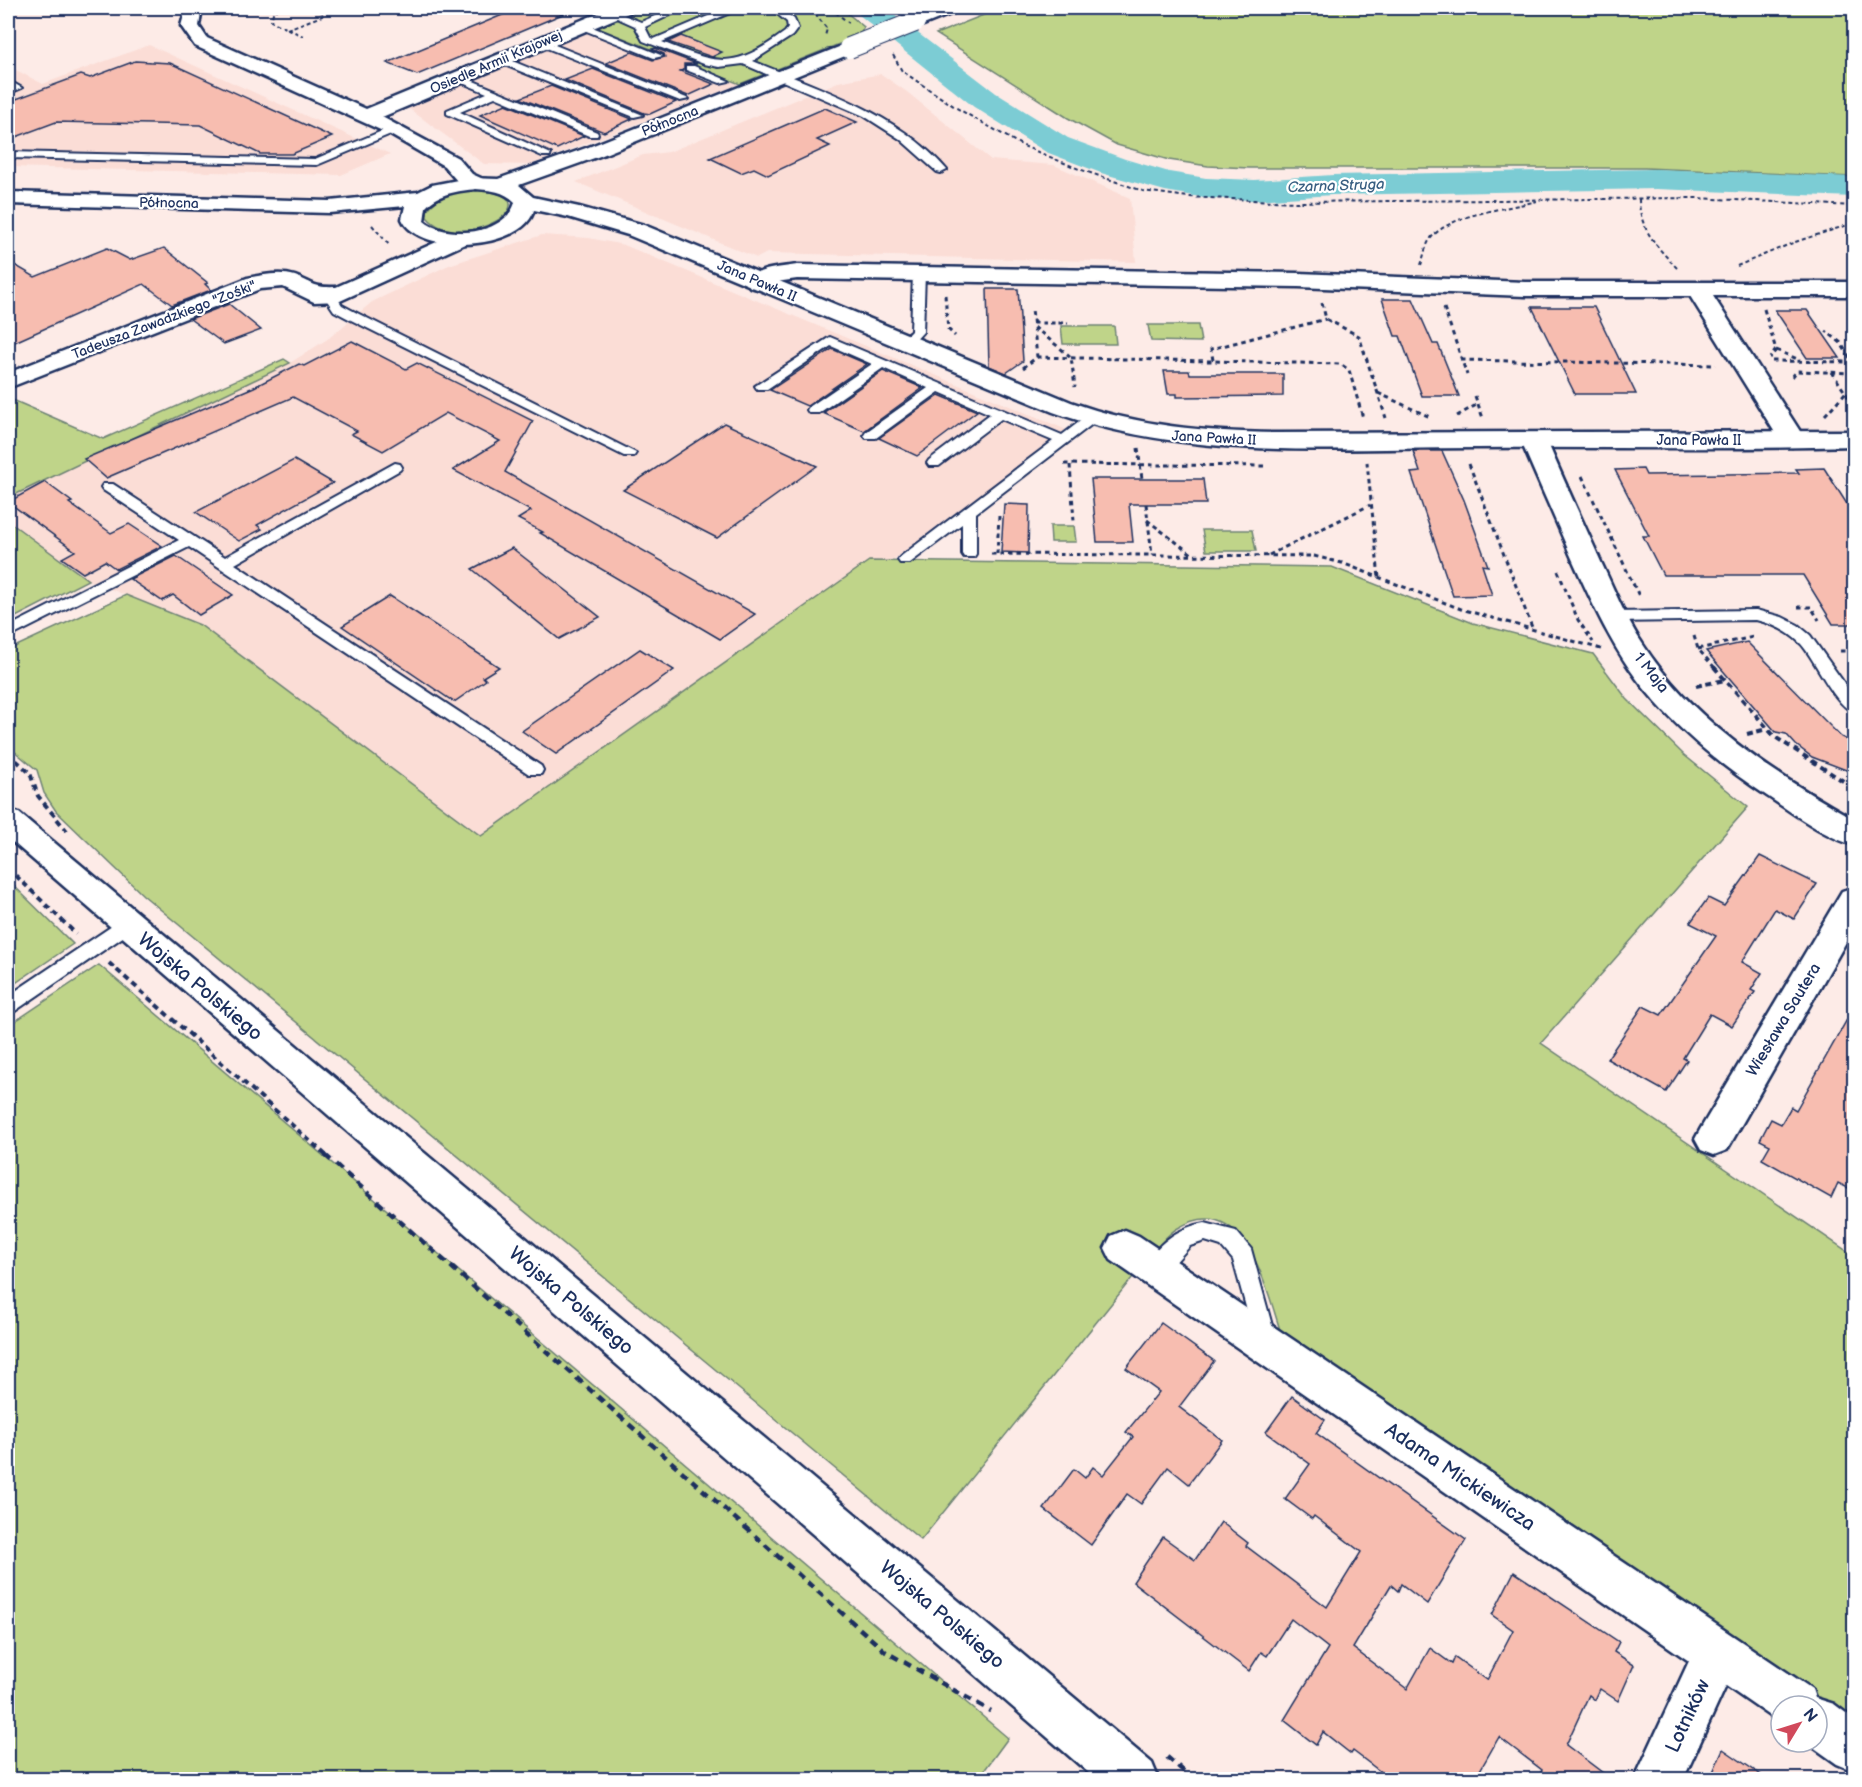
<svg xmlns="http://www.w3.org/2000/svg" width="1862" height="1787" viewBox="0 0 1862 1787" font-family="'Balsamiq Sans',sans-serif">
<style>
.built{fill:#fbddd6}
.green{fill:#bfd489;stroke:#6d8274;stroke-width:1.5}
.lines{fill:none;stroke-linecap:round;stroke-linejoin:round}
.river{fill:#7bccd4;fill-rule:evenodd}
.building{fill:#f7bdb0;stroke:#1b2f5e;stroke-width:1.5}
.service-casing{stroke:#1b2f5e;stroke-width:4}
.minor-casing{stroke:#1b2f5e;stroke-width:5}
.tertiary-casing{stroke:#1b2f5e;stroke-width:5}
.path-far3{stroke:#1b2f5e;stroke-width:2;stroke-dasharray:4 3;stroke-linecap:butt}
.path-far2{stroke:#1b2f5e;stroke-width:3;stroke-dasharray:4.5 4;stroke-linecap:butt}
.path-far1{stroke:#1b2f5e;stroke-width:4;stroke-dasharray:6 4.5;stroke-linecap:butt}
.path{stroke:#1b2f5e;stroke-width:4.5;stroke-dasharray:8 6;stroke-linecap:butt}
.service{fill:#fff;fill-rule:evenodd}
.minor{fill:#fff;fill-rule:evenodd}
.tertiary{fill:#fff;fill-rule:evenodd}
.tertiary-bridge-casing{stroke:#1b2f5e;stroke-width:22;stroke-linecap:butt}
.tertiary-bridge{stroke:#fff;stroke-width:20}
.labels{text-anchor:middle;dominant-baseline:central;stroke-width:4.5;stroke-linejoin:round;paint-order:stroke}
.far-street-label{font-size:14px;fill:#1b2f5e;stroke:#fff}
.far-water-label{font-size:15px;font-style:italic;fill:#385e81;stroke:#fff}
.street-label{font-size:16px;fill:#1b2f5e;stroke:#fff}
.near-street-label{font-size:20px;fill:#1b2f5e;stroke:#fff}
</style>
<rect width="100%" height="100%" fill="#fdebe7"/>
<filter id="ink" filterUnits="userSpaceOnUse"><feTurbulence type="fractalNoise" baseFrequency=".0167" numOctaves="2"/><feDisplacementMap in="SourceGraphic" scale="12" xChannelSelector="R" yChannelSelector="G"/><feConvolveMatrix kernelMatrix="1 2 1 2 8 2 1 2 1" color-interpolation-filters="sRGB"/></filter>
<g filter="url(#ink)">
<!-- built -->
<g class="built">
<path d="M593 26 740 84 530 165 484 164 404 105Z"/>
<path d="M149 45 390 154 341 175 8 167V66L43 84Z"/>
<path d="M881 74 907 92 991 160 1054 165 1130 198 1136 262 767 253 757 258 576 182 643 155 669 152 838 82Z"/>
<path d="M542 235 589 238 624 245 1067 430 891 561H869L481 836 200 625 88 580 8 521V498L290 363 329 338 372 302 449 265Z"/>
</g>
<!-- green -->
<g class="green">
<path d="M635 8H841L864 27 859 36 740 84 593 26Z"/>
<path d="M1001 8H1854V177L1645 168H1249L1208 166 1169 160 1117 145 1068 118 936 34Z"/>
<path d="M473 190C565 194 461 258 427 217V211C437 195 455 192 473 190Z"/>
<path d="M1148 325H1198L1201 342 1151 341Z"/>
<path d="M1061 326H1114L1116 344H1063Z"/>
<path d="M284 359 290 363 8 498V398L103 439Z"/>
<path d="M8 521 88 580 8 621Z"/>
<path d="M1050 526H1074L1076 542H1051Z"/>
<path d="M1202 530H1252L1256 551H1206Z"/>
<path d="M869 561 1332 567 1473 623 1593 654 1627 699 1684 755 1748 807 1541 1043 1854 1256V1726L1283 1339C1268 1296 1247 1187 1178 1228 1170 1232 1163 1241 1157 1247L921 1540 143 895 56 811 44 793 37 770 8 746V650L126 595 200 625 481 836Z"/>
<path d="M8 880 73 944 8 988Z"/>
<path d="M99 965 1008 1738 978 1779H8V1026Z"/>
</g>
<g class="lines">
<!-- river -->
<path class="river" d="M854 8H885L996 93 1068 138 1125 159 1169 172 1206 178 1254 180 1333 175 1656 169 1854 177V197L1656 189 1333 195 1254 200 1206 198 1165 191 1101 173 1046 152 974 107 858 14Z"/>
</g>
<!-- building -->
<g class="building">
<path d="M519 8H577L417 75 387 63Z"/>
<path d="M681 36 722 52 712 57 668 42Z"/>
<path d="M655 48 697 64H684V70L680 71 714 84 688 96 606 63 632 52 653 60 665 57 664 54 652 49Z"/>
<path d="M135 61 170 63 332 137 292 154H260L200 125 56 122 8 140V102L81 75 90 78Z"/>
<path d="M593 69 676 102 650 114 644 113 565 80Z"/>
<path d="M551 86 632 119 604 132 520 98Z"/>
<path d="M506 104 584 136 557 149 480 115Z"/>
<path d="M825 108 857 122 817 140 830 146 768 175 754 168 741 173 710 158Z"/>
<path d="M107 248 130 260 164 248 208 283 205 284 211 290 172 305 144 284 8 345V261L35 277Z"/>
<path d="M987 289H1018L1023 361 1006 373 989 366Z"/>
<path d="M1382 299H1413L1433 344H1438L1459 396H1422L1400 336H1395Z"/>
<path d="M229 304 261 330 224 344 190 319Z"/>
<path d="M1532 307H1594L1636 394H1575Z"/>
<path d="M1775 310H1807L1840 358H1807Z"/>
<path d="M352 341 406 369 417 363 533 421 505 472 755 614 720 639 540 533 543 532 518 519 531 511 453 470 500 441 446 413 383 451 351 434 357 431 293 397 106 478 84 459 254 387 299 364 304 366Z"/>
<path d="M832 349 867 364 807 406 770 390Z"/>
<path d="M883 371 923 388 864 431 823 413Z"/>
<path d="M1164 371H1189L1190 374H1283V396L1177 397V394H1168Z"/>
<path d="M939 395 977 411 917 456 879 438Z"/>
<path d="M724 423 817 466 717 538 623 490Z"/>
<path d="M1413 451H1442L1464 500 1488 566 1482 565 1492 595 1453 596 1411 473 1420 472Z"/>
<path d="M294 460 333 483 257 525 262 529 239 541 196 512Z"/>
<path d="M1824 468 1854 515V624H1833L1803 575H1663L1643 536H1649L1615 470 1643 469 1646 475 1799 473 1796 469Z"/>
<path d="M1091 479H1203L1206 504H1129L1133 542H1097Z"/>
<path d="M45 482 72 502 69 503 111 533 129 524 162 546 116 569 105 561 83 573 62 558 75 551 8 502Z"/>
<path d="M1004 504 1029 505 1028 553 1001 552Z"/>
<path d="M512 548 600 617 559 639 472 569Z"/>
<path d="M176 556 233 595 199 615 173 595 162 601 130 579Z"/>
<path d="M390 596 499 667 483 677 486 680 454 702 342 626Z"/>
<path d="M1747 642 1841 737 1854 743V773L1812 757 1796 745 1786 734 1776 732 1706 651Z"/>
<path d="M640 649 674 670 556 754 522 731Z"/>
<path d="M1760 856 1817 884 1794 919 1775 909 1742 962 1762 973 1751 990 1755 992 1732 1026 1710 1014 1683 1058 1687 1060 1666 1092 1607 1059 1643 1006 1661 1015 1716 936 1690 923 1708 898 1724 906Z"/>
<path d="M1854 1007V1174L1848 1188 1838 1183 1831 1198 1762 1159 1770 1145 1760 1140 1771 1119 1781 1124 1791 1107 1796 1110Z"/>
<path d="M1161 1323 1214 1361 1179 1407 1222 1440 1189 1484 1168 1467 1141 1504 1127 1494 1091 1545 1044 1509 1074 1469 1085 1478 1093 1467 1103 1475 1133 1437 1126 1432 1159 1392 1126 1368Z"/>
<path d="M1292 1396 1325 1420 1316 1433 1466 1540 1427 1604 1401 1584 1398 1591 1391 1585 1353 1648 1407 1689 1430 1648 1452 1664 1455 1657 1487 1680 1513 1630 1492 1615 1514 1572 1619 1642 1614 1652 1634 1665 1618 1701 1600 1689 1595 1700 1589 1695 1566 1745 1611 1779H1537L1542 1770 1499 1737 1475 1779H1390L1353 1751 1351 1754 1323 1732 1316 1745 1284 1720 1328 1648 1291 1619 1267 1656 1261 1652 1249 1671 1133 1582 1163 1537 1195 1560 1221 1522 1248 1543 1246 1546 1327 1607 1361 1552 1314 1516 1312 1519 1285 1499 1310 1464 1266 1432Z"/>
<path d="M1723 1749 1767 1779H1710Z"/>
</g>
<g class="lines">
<!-- service casing -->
<g class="service-casing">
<g id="service">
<path d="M673 8H685L645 27 650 37 654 39 727 8H738L737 10 662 42C720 65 733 70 785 32L788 28 787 22 770 8H780L794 19 798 28 792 36 753 61C820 89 898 113 947 170L941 173 937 172 900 139 864 116 743 64 719 67 704 64 643 41 635 26 606 13 614 11 641 22Z"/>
<path d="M579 24H585L663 56 654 58 579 28Z"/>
<path d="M539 41H545L689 99 680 101 539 45Z"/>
<path d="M497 58H505L643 115 634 117 497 62Z"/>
<path d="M686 66H694L729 81 720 83 686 70Z"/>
<path d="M459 75 597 132 598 134 597 136H589L495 97 460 112 551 154 550 156H542L447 114V110L487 93 455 80V76Z"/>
<path d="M8 80 22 88 8 94Z"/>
<path d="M394 126 398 127V131L317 165 8 158V152L315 159Z"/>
<path d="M919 269 925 273 923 332 910 346 905 347 899 343 911 331 913 273Z"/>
<path d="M330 292 334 293 342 305 359 314 636 453 634 456H624L351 320 334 311 324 296Z"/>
<path d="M830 337 1062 435 1087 416 1092 415 1099 419 976 513V554L974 557H964L962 554V524L910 563H900L898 560 900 557 1053 441 1001 419 939 466H929L927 463 929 460 990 414 939 392 876 438H866L864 435 866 432 928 388 883 368 819 413H809L807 410 809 407 872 364 831 346 767 389H757L755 386Z"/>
<path d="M395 463 400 464 402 467 400 470 235 564 541 766 543 770 541 774H529L189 547 8 638V627L179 540 103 490 101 487 103 484H113L225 557Z"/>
<path d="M1756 610 1782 617 1798 625 1810 635 1854 697V712C1836 708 1815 659 1801 644 1788 631 1773 624 1756 620L1612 622 1604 617 1612 612Z"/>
<path d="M127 918 133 920 136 925 133 930 15 1011 8 1013V996L121 920Z"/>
<path d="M1205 1223 1236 1231 1251 1249 1276 1340 1273 1347 1265 1350 1257 1347 1233 1260 1221 1246 1205 1241 1190 1246 1163 1276 1155 1279 1147 1276 1144 1269C1155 1244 1179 1227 1205 1223Z"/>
</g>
</g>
<!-- minor casing -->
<g class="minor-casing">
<g id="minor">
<path d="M186 8H202L199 26 207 38 366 109 611 8H634L631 12 382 117 458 158 472 174 483 179 486 183 483 187 476 189 458 182 444 166 387 133 195 46 181 26Z"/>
<path d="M459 232 467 233 470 238 467 243 340 301 314 302 283 287 260 289 8 388V373L247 278C262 275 280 271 295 276 314 283 313 288 336 287Z"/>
<path d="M797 265 1298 273 1525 282H1854V296H1713L1805 439 1801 444 1792 447 1783 444 1779 439 1690 296H1525L1298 287 797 279 776 282 758 289 750 287 747 282C757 267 781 268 797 265Z"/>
<path d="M1534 433 1543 436 1547 441C1564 481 1583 522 1601 562 1614 589 1625 618 1642 643 1692 721 1775 775 1854 819V845C1824 837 1793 813 1767 796 1723 767 1681 733 1647 692 1613 651 1592 603 1570 554 1554 516 1537 479 1521 441L1525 436Z"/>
<path d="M1854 887V928L1727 1150 1714 1155 1701 1150 1695 1139 1701 1128 1842 891Z"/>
<path d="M1125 1230 1139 1236 1812 1689 1815 1698 1834 1704 1854 1719V1771L1837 1764 1806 1742H1817V1706H1781V1724L1726 1686 1683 1780H1634L1689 1661 1111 1260 1105 1248 1111 1236Z"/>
</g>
</g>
<!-- tertiary casing -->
<g class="tertiary-casing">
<g id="tertiary">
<path d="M936 8H959L956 12 921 26H909L906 22 909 18Z"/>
<path d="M849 43 855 44 858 48 855 52 600 156 519 185 533 197 579 207 644 225 1071 402C1138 426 1205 432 1277 433L1854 431V446C1729 450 1603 447 1477 448 1334 448 1190 461 1053 412L628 235 568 217 534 210C524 250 419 257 402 219L405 206 330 213 8 204V192L330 201 418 192 432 185 468 178 498 179 586 148ZM476 189C491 190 504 191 515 202 507 234 448 241 424 221L426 207C439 193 458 191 476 189Z"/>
<path d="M8 809 19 813 1152 1763 1159 1780H1097L8 838Z"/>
</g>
</g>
<!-- path-far3 -->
<g class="path-far3">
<path d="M279 8 273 13 271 21 303 36"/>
<path d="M811 8 827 29 825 36"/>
<path d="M830 8 849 23"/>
<path d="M287 29 322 16 324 13 311 8"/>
<path d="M893 55 902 71 955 107 1021 145 1079 169 1143 191 1188 197 1295 202 1696 198 1854 206"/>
<path d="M1639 199C1639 229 1658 248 1677 268"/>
<path d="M372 225 390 246"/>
<path d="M1421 265C1424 256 1425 246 1431 238 1452 213 1507 209 1537 201"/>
<path d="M1737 266 1795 242 1854 223"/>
</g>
<!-- path-far2 -->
<g class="path-far2">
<path d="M945 295 948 329 955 336"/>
<path d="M1322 303 1326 319 1359 336 1386 418"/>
<path d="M1444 308 1467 375"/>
<path d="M1764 309 1776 350 1770 358"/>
<path d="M1033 323H1068"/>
<path d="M1034 327 1071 357 1075 387"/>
<path d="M1776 350 1800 360"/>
<path d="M1037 357 1340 364 1349 370 1363 418"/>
<path d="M1213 360 1211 349 1326 319"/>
<path d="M1461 360 1716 365"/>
<path d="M1772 361 1852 362 1841 343 1826 331"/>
<path d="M1023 368 1037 357 1032 309"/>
<path d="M1832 372 1854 406"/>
<path d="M1792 377 1797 371 1854 373"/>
<path d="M1378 393 1430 417"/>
<path d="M1475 396 1483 418"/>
<path d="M1825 415 1846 392"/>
<path d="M1457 416 1478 404"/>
<path d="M1138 448 1142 479"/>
<path d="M1367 462 1379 578"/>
<path d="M1064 464 1264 466"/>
<path d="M1469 464 1533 630"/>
<path d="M1070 465 1074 521"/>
<path d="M1582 476 1639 596"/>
<path d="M1146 504 1152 555"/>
<path d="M1147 520 1192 554"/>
<path d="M991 554 1314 556 1342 563 1461 609 1601 649"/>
<path d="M997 554 999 516"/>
<path d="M1269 555 1370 505"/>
<path d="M1558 571 1578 620 1593 642"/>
<path d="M1798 607H1811L1819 620"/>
<path d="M1694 636 1698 649 1715 668"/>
<path d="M1698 649 1753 637"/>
<path d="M1840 651H1854"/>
</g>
<!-- path-far1 -->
<g class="path-far1">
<path d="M1714 667 1775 737 1854 788"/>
<path d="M1696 686 1725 680"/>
<path d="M1747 734 1767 729"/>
<path d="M8 753 30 773 38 796 67 831"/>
<path d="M8 868 76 934"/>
<path d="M109 963 327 1156"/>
</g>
<!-- path -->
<g class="path">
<path d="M325 1155 886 1652 991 1711"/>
<path d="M1167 1757 1194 1780"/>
</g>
<!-- service -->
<use href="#service" class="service"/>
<!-- minor -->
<use href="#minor" class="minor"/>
<!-- tertiary -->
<use href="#tertiary" class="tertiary"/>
<!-- tertiary-bridge casing -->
<g class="tertiary-bridge-casing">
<path id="tertiary-bridge" d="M849 48 915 22"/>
</g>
<!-- tertiary-bridge -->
<use href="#tertiary-bridge" class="tertiary-bridge"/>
</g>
</g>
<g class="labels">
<!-- far-street labels -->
<g class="far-street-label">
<text transform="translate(496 62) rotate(-23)">Osiedle Armii Krajowej</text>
<text transform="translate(670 121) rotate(-22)">Północna</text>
<text transform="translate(169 203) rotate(1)">Północna</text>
<text transform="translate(757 281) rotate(23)">Jana Pawła II</text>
<text transform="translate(164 320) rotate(-21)">Tadeusza Zawadzkiego "Zośki"</text>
<text transform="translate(1214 438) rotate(3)">Jana Pawła II</text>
<text x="1699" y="440">Jana Pawła II</text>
</g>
<!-- far-water labels -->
<g class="far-water-label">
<text transform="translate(1336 186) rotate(-2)">Czarna Struga</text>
</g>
<!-- street labels -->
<g class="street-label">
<text transform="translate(1651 673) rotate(52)">1 Maja</text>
<text transform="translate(1784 1020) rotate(-59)">Wiesława Sautera</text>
</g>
<!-- near-street labels -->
<g class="near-street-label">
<text transform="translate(200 987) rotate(40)">Wojska Polskiego</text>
<text transform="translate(571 1301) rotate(40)">Wojska Polskiego</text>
<text transform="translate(1460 1477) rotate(34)">Adama Mickiewicza</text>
<text transform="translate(942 1615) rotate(40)">Wojska Polskiego</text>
<text transform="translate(1688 1716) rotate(-65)">Lotników</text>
</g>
</g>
<!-- margin -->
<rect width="1862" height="1787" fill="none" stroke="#fff" stroke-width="30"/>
<rect x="15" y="15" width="1832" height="1757" fill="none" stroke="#1b2f5e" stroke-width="2" filter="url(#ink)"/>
<!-- north arrow -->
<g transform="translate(1799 1724) rotate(52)"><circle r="28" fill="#ffffff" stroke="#a4acbf" stroke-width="1.5"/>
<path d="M0-4.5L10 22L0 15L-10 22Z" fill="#d1495b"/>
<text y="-9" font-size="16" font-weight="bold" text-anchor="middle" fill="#1b2f5e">N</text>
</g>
</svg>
